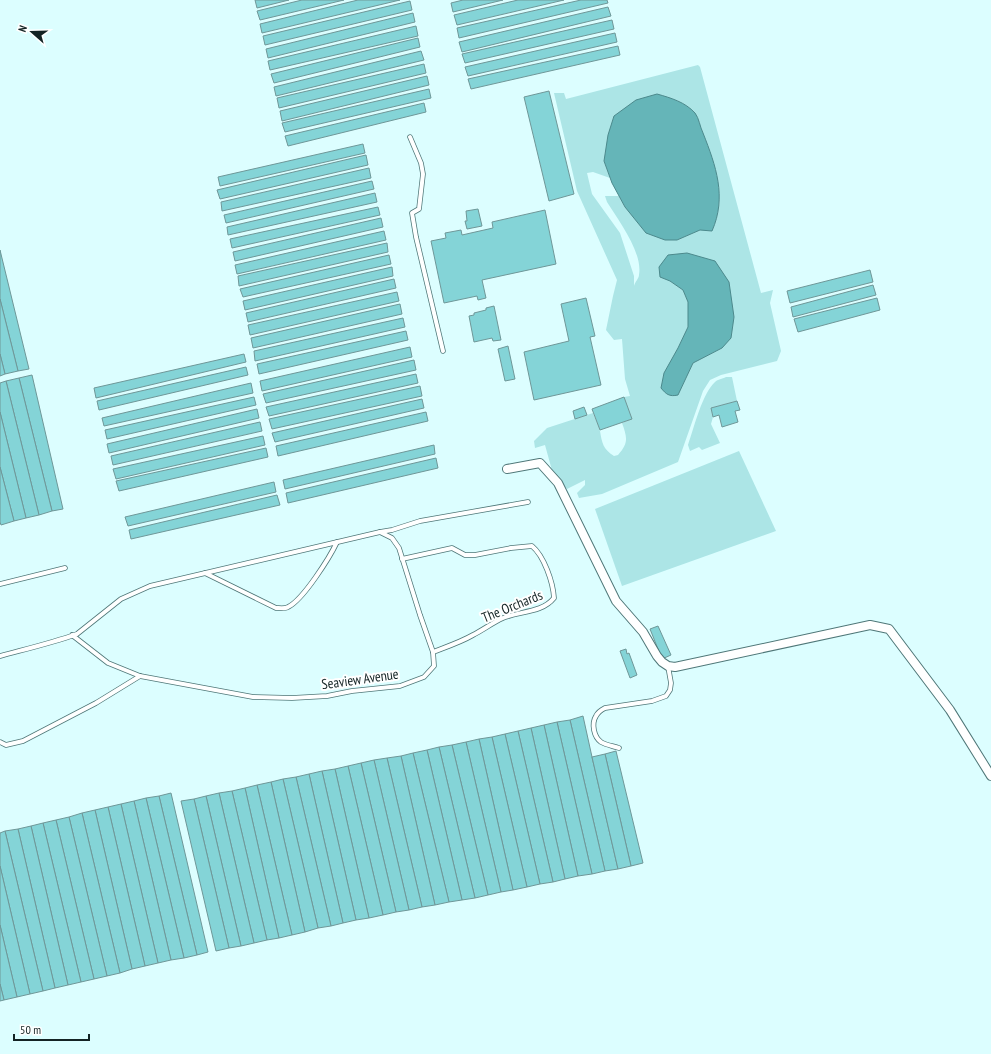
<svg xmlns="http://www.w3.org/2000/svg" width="991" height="1054" viewBox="0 0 991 1054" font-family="'PT Sans Narrow',sans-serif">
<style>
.green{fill:#ace5e6;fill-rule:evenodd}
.water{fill:#65b5b8;stroke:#4c898c}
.building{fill:#84d4d7;stroke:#6f9798}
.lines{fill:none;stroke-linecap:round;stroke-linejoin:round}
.service-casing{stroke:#4f7778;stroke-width:5.5}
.minor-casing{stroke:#4f7778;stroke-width:10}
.service{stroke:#fff;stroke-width:4}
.minor{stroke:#fff;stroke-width:8}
.labels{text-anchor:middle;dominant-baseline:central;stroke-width:4;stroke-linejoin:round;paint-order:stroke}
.street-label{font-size:14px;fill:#132324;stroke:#fff}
</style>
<rect width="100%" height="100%" fill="#dcfeff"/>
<!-- green -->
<g class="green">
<path d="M698 65 700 67 761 293 773 290 770 303 781 351 777 361 721 375 710 380 703 391 678 462 602 494 579 498 577 493 585 485V480L567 489 553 474 545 445 535 448 534 441 547 428 593 413C595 419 599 425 600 431 602 443 603 449 614 456L618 455C629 443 627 437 622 423L631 419 624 397 630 396 625 379 622 339 614 340 606 330 613 296 617 280 577 191 554 93H564L566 99ZM695 114 708 147 717 178 700 230 677 240 625 207 619 196H605L607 202C618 220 643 252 639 275 639 278 635 282 634 286V276L620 233 592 194 587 173 593 172 610 178 604 161ZM670 281 734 317 722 348 693 363 678 395V348L688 327V302L683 290Z"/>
<path d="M726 377H732L737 401 711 408 713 417 711 424 720 443 702 450 699 447 690 451 688 445C694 428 702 394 715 382 718 379 722 379 726 377Z"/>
<path d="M739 451 776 531 622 586 595 509Z"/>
</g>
<!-- water -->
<g class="water">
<path d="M657 94C671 98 685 102 695 113 699 118 700 127 703 133 716 166 727 197 712 231L700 230 677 240H665L646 233 625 207 612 183 604 161 608 135 614 116 636 100Z"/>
<path d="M687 253 715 261 729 282 734 317 731 338 722 348 693 363 678 395C669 397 666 394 661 388L664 373 678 348 688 327V302L683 290 670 281 660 277 659 267 668 255Z"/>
</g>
<!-- building -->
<g class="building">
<path d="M255 0H289L257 8Z"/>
<path d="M302 0H344L260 20 257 11Z"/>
<path d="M358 0H400L262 33 260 24Z"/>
<path d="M463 0H503L453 12 451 3Z"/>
<path d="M518 0H564L457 25 454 15Z"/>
<path d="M581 0H607L608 3 459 38 457 28Z"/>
<path d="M410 1 412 10 265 45 263 36Z"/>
<path d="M608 7 611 16 462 52 459 42Z"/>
<path d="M413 13 415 22 268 58 266 49Z"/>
<path d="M612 20 614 29 465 63 462 54Z"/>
<path d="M416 26 418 36 270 70 268 61Z"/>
<path d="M615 33 617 42 468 76 465 67Z"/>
<path d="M418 38 420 47 274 83 271 74Z"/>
<path d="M618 46 620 55 471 89 468 79Z"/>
<path d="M421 51 424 60 276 96 274 87Z"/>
<path d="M424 64 426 73 279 108 277 98Z"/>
<path d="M427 76 429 85 282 121 280 111Z"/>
<path d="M429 89 431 98 285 132 282 123Z"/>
<path d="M549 91 574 194 549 201 524 97Z"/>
<path d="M424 103 426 112 288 146 285 136Z"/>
<path d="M363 144 365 153 220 186 218 177Z"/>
<path d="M366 155 368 165 220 199 217 190Z"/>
<path d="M369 168 371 178 222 211 221 202Z"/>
<path d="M372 181 374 189 226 223 224 215Z"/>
<path d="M375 193 377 202 228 235 227 227Z"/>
<path d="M378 207 380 215 232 248 230 239Z"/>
<path d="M478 209 482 226 467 229 465 221H467L466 211Z"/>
<path d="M545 210 556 264 482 280 486 298 478 300 477 296 444 303 431 241 446 238 445 233 461 230 462 235 493 228 492 222Z"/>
<path d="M381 218 383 227 235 261 233 252Z"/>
<path d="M384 231 386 240 237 274 235 265Z"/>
<path d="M387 243 388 252 239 286 238 276Z"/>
<path d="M0 250 29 369 18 371 0 299Z"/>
<path d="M389 255 391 264 243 297 240 289Z"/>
<path d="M392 267 393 276 245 310 243 301Z"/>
<path d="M870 270 873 282 790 303 787 291Z"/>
<path d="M394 279 396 288 248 322 246 313Z"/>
<path d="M873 285 876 295 793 317 791 307Z"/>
<path d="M397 292 399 301 250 335 248 325Z"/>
<path d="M586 298 595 336 590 337 601 385 534 400 524 352 569 341 561 304Z"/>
<path d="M877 298 880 310 798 332 794 319Z"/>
<path d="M0 299 18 371 5 374 0 354Z"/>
<path d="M400 304 402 314 253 348 251 338Z"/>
<path d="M494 306 501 340 493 341 492 338 474 342 469 316 474 315V313L486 310V308Z"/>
<path d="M403 318 405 327 255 361 254 351Z"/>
<path d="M406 331 408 340 259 374 257 364Z"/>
<path d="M508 346 515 379 505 381 498 349Z"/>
<path d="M410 347 412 357 262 391 260 381Z"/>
<path d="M0 354 5 374 0 376Z"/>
<path d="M244 354 246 362 96 398 94 388Z"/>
<path d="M414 360 416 370 266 403 263 394Z"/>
<path d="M246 367 248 375 99 410 97 401Z"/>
<path d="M416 374 418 383 269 416 266 407Z"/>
<path d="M32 375 63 509 52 511 19 378Z"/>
<path d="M19 378 52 511 39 515 6 381Z"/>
<path d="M6 381 39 515 26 518 0 412V383Z"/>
<path d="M251 383 253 393 104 426 102 418Z"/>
<path d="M420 386 422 396 272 429 269 419Z"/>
<path d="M254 397 256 405 107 439 105 430Z"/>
<path d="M624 397 632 419 600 430 592 409Z"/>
<path d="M422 399 424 408 275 442 272 433Z"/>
<path d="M737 401 740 410 735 411 738 422 722 427 719 415 713 417 711 408Z"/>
<path d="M584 407 587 415 575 419 573 411Z"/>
<path d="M257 409 259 418 109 453 107 444Z"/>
<path d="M0 412 26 518 14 521 0 467Z"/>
<path d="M426 412 428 421 278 456 276 446Z"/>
<path d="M260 422 262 431 113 465 111 456Z"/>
<path d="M263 436 265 445 116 479 113 469Z"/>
<path d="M434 445 435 454 285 489 283 480Z"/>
<path d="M266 448 268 457 119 491 116 481Z"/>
<path d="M436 458 438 468 288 503 286 493Z"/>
<path d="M0 467 14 521 1 525 0 522Z"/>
<path d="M274 482 276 492 128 526 125 517Z"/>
<path d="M277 495 280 505 131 539 129 530Z"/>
<path d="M658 626 671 655 662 659 650 629Z"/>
<path d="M626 649 627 654 629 653 637 675 630 678 620 651Z"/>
<path d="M583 716 592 757 618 869 605 871 570 720Z"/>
<path d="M570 720 605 871 592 874 557 722Z"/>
<path d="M557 722 592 874 578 876 544 725Z"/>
<path d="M544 725 578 876 565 879 531 728Z"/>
<path d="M531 728 565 879 553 882 518 731Z"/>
<path d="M518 731 553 882 540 884 505 734Z"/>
<path d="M505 734 540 884 527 887 492 737Z"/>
<path d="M492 737 527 887 513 890 479 739Z"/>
<path d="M479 739 513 890 501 892 466 742Z"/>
<path d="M466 742 501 892 488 895 452 745Z"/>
<path d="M452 745 488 895 475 898 439 747Z"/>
<path d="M439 747 475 898 462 900 427 750Z"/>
<path d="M427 750 462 900 449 902 413 753Z"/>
<path d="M616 751 643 863 631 866 605 754Z"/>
<path d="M413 753 449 902 435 905 401 756Z"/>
<path d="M605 754 631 866 618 869 592 757Z"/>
<path d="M401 756 435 905 422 907 387 758Z"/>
<path d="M387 758 422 907 409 910 374 760Z"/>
<path d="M374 760 409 910 396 912 361 763Z"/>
<path d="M361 763 396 912 383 915 348 766Z"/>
<path d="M348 766 383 915 369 918 335 769Z"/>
<path d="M335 769 369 918 356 920 322 771Z"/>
<path d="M322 771 356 920 343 923 309 774Z"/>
<path d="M309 774 343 923 331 926 296 777Z"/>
<path d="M296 777 331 926 318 928 283 779Z"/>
<path d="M283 779 318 928 305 932 271 782Z"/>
<path d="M271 782 305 932 292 935 257 785Z"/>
<path d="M257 785 292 935 279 938 245 788Z"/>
<path d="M245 788 279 938 267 940 232 791Z"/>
<path d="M232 791 267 940 254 943 219 793Z"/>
<path d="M171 793 208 952 197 955 159 796Z"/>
<path d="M219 793 254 943 241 946 206 796Z"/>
<path d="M159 796 197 955 184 958 146 798Z"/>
<path d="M206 796 241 946 229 948 194 799Z"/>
<path d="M146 798 184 958 171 960 134 801Z"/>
<path d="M194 799 229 948 216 951 181 801Z"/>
<path d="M134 801 171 960 158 963 121 804Z"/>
<path d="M121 804 158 963 145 966 108 807Z"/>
<path d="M108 807 145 966 132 969 95 810Z"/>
<path d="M95 810 132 969 120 973 82 813Z"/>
<path d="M82 813 120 973 107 976 69 817Z"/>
<path d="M69 817 107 976 94 979 56 820Z"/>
<path d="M56 820 94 979 81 982 43 823Z"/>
<path d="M43 823 81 982 68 985 31 826Z"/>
<path d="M31 826 68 985 55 988 18 829Z"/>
<path d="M18 829 55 988 43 991 5 831Z"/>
<path d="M5 831 43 991 30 994 0 866V833Z"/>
<path d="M0 866 30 994 17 997 0 925Z"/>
<path d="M0 925 17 997 4 1000 0 984Z"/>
<path d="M0 984 4 1000 0 1001Z"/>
</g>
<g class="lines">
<!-- service casing -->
<g class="service-casing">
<g id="service">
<path d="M410 137 421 163 423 174 419 209 412 213 416 237 443 351"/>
<path d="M380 532 392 530 420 521 528 502"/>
<path d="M402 559 452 548 465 555H475L511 548 532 546C544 556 553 582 554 598 542 613 520 611 503 618 492 623 483 630 473 635 461 642 446 647 433 652"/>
<path d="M205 573 276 608C279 608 285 609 288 607 303 600 330 557 337 542"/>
<path d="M0 584 65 568"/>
<path d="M0 656C26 649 52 643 77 634L121 599 150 586 380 532 392 538 399 548 420 615 433 652 434 666 424 677 400 686 352 691 327 696 292 698 253 697 140 676 108 663 72 635"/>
<path d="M0 742 6 745 23 741 96 703 140 676"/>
<path d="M619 748C613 746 606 745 601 742 594 737 591 724 596 716 598 712 601 710 605 708L652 701 666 696 670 690 671 683 668 666"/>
</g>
</g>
<!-- minor casing -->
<g class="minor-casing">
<path id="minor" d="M507 469 540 463 558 483 616 601 643 632 657 656 662 662 668 666 675 667 870 625 889 629 950 710 991 776"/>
</g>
<!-- service -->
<use href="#service" class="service"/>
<!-- minor -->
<use href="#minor" class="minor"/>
</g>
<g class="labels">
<!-- street labels -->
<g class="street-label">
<text transform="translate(512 606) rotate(-22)">The Orchards</text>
<text transform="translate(360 679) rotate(-8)">Seaview Avenue</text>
</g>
</g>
<!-- north arrow -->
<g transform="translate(32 32) rotate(290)" stroke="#ffffff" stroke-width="3" paint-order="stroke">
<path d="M0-3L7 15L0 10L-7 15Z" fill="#132324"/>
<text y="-6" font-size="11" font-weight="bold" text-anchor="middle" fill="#132324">N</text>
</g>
<!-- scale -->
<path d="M14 1034v6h75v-6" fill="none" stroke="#132324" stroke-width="2"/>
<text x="20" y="1034" font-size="12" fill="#132324" stroke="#ffffff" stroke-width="3" paint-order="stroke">50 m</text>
</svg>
